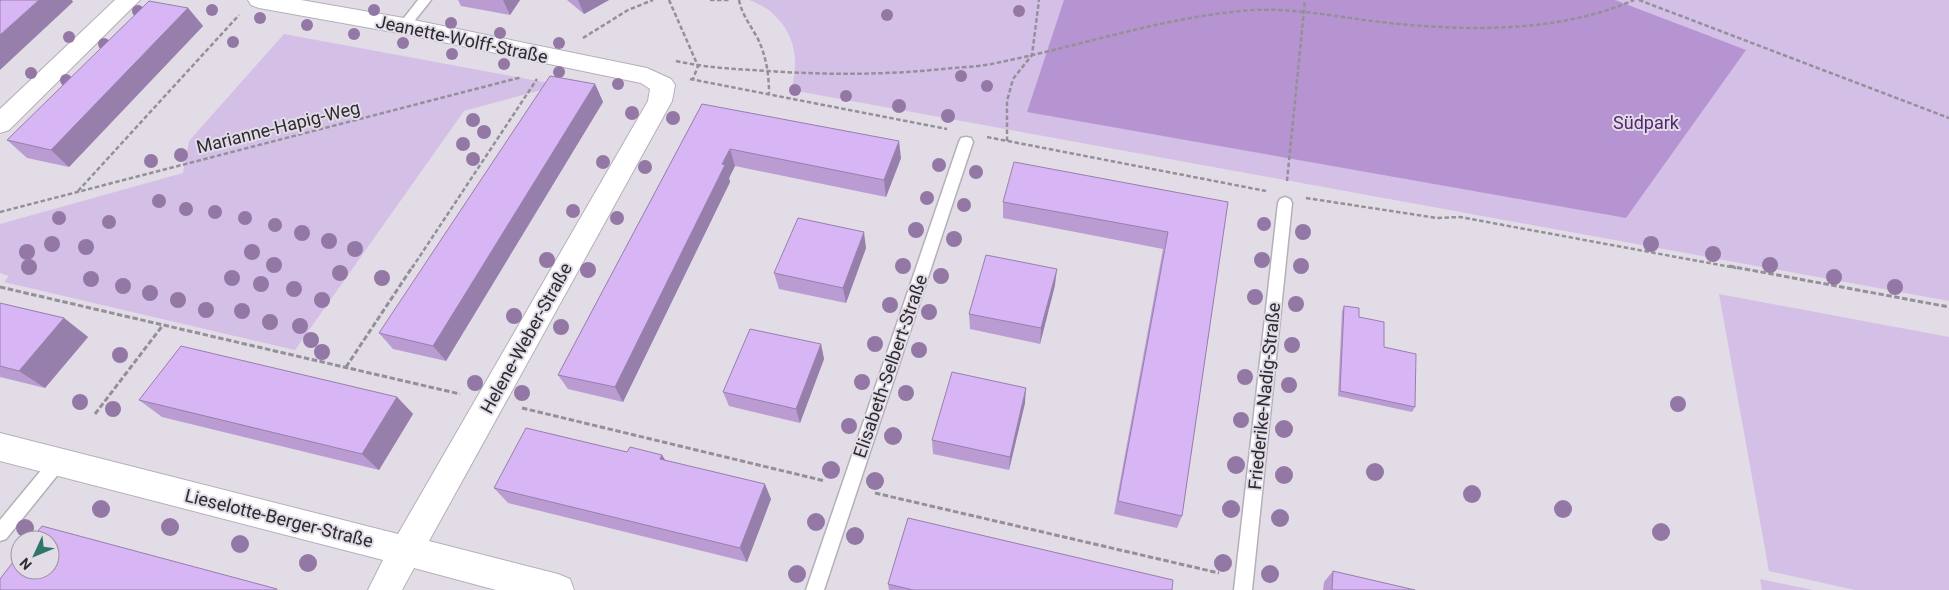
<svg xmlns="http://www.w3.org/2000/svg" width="1949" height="590" viewBox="0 0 1949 590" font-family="Roboto,sans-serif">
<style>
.green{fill:#d4bfe6}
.forest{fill:#b694d1}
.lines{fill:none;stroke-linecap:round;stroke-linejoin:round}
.service-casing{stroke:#b5afb9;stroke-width:3}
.minor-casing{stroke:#b5afb9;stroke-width:2}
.path-far1{stroke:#949098;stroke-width:2.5;stroke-dasharray:4.5 2.5;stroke-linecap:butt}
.path{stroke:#949098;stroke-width:3;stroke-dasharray:5.5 2.5;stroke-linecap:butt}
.service{fill:#fff;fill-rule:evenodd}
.minor{fill:#fff;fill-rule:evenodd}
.tree{fill:#9378a5}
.wall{fill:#ba9cd2}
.shaded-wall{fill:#977fab}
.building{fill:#d8b5f4;stroke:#977fab}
.labels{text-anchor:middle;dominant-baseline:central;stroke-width:4;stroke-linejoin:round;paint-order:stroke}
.street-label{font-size:18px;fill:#2d2b2f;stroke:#e2dce7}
.park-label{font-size:18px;fill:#53276f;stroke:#e2dce7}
</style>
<rect width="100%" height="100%" fill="#e2dce7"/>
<!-- green -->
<g class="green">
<path d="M749 0H1949V301L791 90C800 60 795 32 770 11 764 6 756 3 749 0Z"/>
<path d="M284 34 560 85 464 111 295 350 4 282 9 276 0 273V224L183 173 189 141Z"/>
<path d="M1719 294 1949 337V590H1855L1769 571Z"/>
<path d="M1760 579 1813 590H1762Z"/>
</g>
<!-- forest -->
<path class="forest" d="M1064 0H1615L1746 50 1626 218 1027 112Z"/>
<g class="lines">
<!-- service casing -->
<g class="service-casing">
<g id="service">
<path d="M418 0H431L408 29H400L398 26 400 23Z"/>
<path d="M966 137 971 138 973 142 824 590H806L959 142 961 138Z"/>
<path d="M1285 197 1290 199 1292 203 1252 590H1234L1278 203 1280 199Z"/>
<path d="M58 454 64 457 66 462 64 467 6 539 0 541V520L52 457Z"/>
</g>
</g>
<!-- minor casing -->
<g class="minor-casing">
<g id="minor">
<path d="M115 0H140L9 130 0 133V109Z"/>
<path d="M248 0H301L404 18 647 68 671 79 675 85 672 101 429 541 558 574 570 579 574 590H496L414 568 402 590H368L383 560 0 461V433L398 534 648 101 650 89 641 83 404 34 259 8 251 5Z"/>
</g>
</g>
<!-- path-far1 -->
<g class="path-far1">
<path d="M669 0 698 66 693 79"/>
<path d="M710 0H730"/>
<path d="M739 0C742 15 751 26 758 39 766 56 769 74 769 93"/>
<path d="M1639 0 1949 118"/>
<path d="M583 38 628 10 653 0"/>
<path d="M676 61C706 68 737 69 768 71 828 75 883 75 943 69 960 67 979 67 996 63 1082 46 1165 16 1254 10 1296 8 1338 17 1380 22 1463 31 1556 34 1634 0"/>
<path d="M690 79 947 129"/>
<path d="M987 137 1266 191"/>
<path d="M1007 141V101L1013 79 1032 55 1039 0"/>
<path d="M1287 181 1305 0"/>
<path d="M78 191 239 15"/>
<path d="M1306 198 1437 218 1460 217 1736 268"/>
<path d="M0 212 522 77"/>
<path d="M412 268 537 79"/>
</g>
<!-- path -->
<g class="path">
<path d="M1729 266 1949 307"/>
<path d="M0 287 460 394"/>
<path d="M346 367 413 266"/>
<path d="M522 408 825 481"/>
<path d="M95 414 163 325"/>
<path d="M875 493 1219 573"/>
</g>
<!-- service -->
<use href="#service" class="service"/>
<!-- minor -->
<use href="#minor" class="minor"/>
</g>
<!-- trees -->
<g class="tree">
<circle cx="212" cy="10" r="6"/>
<circle cx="374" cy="10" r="6"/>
<circle cx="138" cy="11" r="6"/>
<circle cx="1019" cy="11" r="6"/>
<circle cx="887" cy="15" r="6"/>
<circle cx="260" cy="18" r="6"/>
<circle cx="451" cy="23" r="6"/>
<circle cx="307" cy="25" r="6"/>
<circle cx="500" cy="33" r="6"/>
<circle cx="354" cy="34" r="6"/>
<circle cx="69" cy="37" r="6"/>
<circle cx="233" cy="42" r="6"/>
<circle cx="403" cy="43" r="6"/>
<circle cx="559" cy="43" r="6"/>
<circle cx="104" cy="44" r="6"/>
<circle cx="452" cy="54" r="6"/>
<circle cx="504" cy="64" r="6"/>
<circle cx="559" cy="72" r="6"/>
<circle cx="31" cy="73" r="6"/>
<circle cx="961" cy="76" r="6"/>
<circle cx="66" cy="80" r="6"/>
<circle cx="618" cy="84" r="6"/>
<circle cx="987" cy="86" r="6"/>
<circle cx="795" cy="90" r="6"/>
<circle cx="846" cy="96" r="6"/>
<circle cx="899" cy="106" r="7"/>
<circle cx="632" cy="113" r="7"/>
<circle cx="948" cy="116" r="7"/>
<circle cx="673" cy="118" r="7"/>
<circle cx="473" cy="120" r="7"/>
<circle cx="484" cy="132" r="7"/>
<circle cx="463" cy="144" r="7"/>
<circle cx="181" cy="155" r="7"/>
<circle cx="473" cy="159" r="7"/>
<circle cx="151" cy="161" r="7"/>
<circle cx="603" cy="162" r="7"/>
<circle cx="939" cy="165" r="7"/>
<circle cx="645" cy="167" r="7"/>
<circle cx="976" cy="172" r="7"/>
<circle cx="927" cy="198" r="7"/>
<circle cx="159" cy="201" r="7"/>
<circle cx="964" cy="205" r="7"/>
<circle cx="186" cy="209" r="7"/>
<circle cx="573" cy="211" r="7"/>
<circle cx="215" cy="212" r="7"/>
<circle cx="59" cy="218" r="7"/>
<circle cx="245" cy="218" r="7"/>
<circle cx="617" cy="218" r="7"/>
<circle cx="109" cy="222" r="7"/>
<circle cx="1264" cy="224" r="7"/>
<circle cx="275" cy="225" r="7"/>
<circle cx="916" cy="230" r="8"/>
<circle cx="1303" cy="232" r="8"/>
<circle cx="302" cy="233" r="8"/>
<circle cx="954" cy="239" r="8"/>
<circle cx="329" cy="241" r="8"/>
<circle cx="52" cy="244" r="8"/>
<circle cx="1651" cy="244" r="8"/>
<circle cx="86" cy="247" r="8"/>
<circle cx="355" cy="249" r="8"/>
<circle cx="27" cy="252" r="8"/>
<circle cx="252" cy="252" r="8"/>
<circle cx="1713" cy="254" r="8"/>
<circle cx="547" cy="260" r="8"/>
<circle cx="1262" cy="260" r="8"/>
<circle cx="274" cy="265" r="8"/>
<circle cx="1770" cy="265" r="8"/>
<circle cx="903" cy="266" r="8"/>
<circle cx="1301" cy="266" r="8"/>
<circle cx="29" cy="267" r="8"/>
<circle cx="588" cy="270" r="8"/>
<circle cx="340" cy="273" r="8"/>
<circle cx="941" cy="276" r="8"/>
<circle cx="1834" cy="277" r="8"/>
<circle cx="232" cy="278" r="8"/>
<circle cx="382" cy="278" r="8"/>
<circle cx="91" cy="279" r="8"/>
<circle cx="261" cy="284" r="8"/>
<circle cx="123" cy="286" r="8"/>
<circle cx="1895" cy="287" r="8"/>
<circle cx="294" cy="289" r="8"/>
<circle cx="150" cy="293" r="8"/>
<circle cx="1255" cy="297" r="8"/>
<circle cx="178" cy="300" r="8"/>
<circle cx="322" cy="300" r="8"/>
<circle cx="1296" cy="304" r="8"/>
<circle cx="890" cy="305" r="8"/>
<circle cx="206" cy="310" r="8"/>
<circle cx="242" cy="311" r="8"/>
<circle cx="929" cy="312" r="8"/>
<circle cx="514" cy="316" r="8"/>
<circle cx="270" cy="322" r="8"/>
<circle cx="300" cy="326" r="8"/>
<circle cx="561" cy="327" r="8"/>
<circle cx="311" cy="340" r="8"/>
<circle cx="875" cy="344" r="8"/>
<circle cx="1292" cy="345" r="8"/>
<circle cx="919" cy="350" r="8"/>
<circle cx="322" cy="352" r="8"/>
<circle cx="120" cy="355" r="8"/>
<circle cx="1245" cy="377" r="8"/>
<circle cx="862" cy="382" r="8"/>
<circle cx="475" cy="383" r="8"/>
<circle cx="1289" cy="385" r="8"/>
<circle cx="522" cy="393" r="8"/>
<circle cx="906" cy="393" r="8"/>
<circle cx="80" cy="402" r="8"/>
<circle cx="1678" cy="404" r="8"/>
<circle cx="113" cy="409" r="8"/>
<circle cx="1241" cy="420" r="8"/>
<circle cx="849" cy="426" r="8"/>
<circle cx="1284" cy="429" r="9"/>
<circle cx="893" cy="436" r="9"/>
<circle cx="1236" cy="465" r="9"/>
<circle cx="831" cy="470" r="9"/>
<circle cx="1375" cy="472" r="9"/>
<circle cx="1284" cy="475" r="9"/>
<circle cx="875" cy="481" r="9"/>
<circle cx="1472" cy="494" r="9"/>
<circle cx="101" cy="509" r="9"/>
<circle cx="1231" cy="509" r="9"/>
<circle cx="1563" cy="509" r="9"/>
<circle cx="1280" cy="518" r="9"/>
<circle cx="816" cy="522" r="9"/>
<circle cx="170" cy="527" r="9"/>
<circle cx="25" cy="528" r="9"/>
<circle cx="1661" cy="532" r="9"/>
<circle cx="855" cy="536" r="9"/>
<circle cx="240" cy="544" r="9"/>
<circle cx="308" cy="563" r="9"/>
<circle cx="1223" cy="563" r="9"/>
<circle cx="797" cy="574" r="9"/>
<circle cx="1270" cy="574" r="9"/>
</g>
<!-- wall -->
<g class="wall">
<path d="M458 0H520L510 15 461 6Z"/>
<path d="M567 0H609L584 14Z"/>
<path d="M188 8 203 26 69 167 27 158 7 140Z"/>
<path d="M595 84 603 102 446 361 393 349 379 333Z"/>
<path d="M702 104 901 158 886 197 735 166 729 178 730 182 623 402 568 389 558 375Z"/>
<path d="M1003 202H1228L1182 516 1177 528 1114 514 1163 249 1003 218Z"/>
<path d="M866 248 846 303 779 289 774 273Z"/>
<path d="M1055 285 1040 344 970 329 969 314Z"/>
<path d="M0 303 64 318 88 337 45 388 0 377Z"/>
<path d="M1344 306 1359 317 1384 347 1415 407 1412 412 1338 396 1342 311Z"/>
<path d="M821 344 824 359 800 423 729 406 723 392Z"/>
<path d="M397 397 413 414 379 470 162 417 139 400Z"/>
<path d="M1025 403 1009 470 933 454 932 440Z"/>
<path d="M627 452 662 455 665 460 771 499 747 562 508 503 494 488Z"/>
<path d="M1333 571 1415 590H1323L1324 582Z"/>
<path d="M888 584 1172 590H889Z"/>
</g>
<!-- shaded-wall -->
<g class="shaded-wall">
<path d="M39 0H72L73 2 0 70V35Z"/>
<path d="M503 0H520L510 15Z"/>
<path d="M578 0H609L584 14Z"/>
<path d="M188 8 203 26 69 167 51 150Z"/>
<path d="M595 84 603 102 446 361 433 346Z"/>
<path d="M899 141 901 158 886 197 884 180Z"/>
<path d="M730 149 735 166 729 178 730 182 623 402 615 387Z"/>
<path d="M864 232 866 248 846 303 843 288Z"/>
<path d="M1057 269 1055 285 1040 344 1041 328Z"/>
<path d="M64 318 88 337 45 388 19 371Z"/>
<path d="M821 344 824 359 800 423 796 409Z"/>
<path d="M1026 388 1025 403 1009 470 1010 457Z"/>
<path d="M397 397 413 414 379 470 362 454Z"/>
<path d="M662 455 671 470 660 459Z"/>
<path d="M765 484 771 499 747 562 740 548Z"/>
</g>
<!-- building -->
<g class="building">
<path d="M0 0H39L0 35Z"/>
<path d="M149 1 188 8 51 150 7 140Z"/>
<path d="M550 76 595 84 433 346 379 333Z"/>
<path d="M702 104 899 141 884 180 730 149 722 164 725 165 615 387 558 375Z"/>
<path d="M1014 162 1228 202 1182 516 1118 501 1168 232 1003 202Z"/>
<path d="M798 218 864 232 843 288 774 273Z"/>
<path d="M986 255 1057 269 1041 328 969 314Z"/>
<path d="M0 303 64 318 19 371 0 366Z"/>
<path d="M1344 306 1359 308V317L1384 322V347L1416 354 1415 407 1340 391Z"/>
<path d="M750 329 821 344 796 409 723 392Z"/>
<path d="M181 346 397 397 362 454 139 400Z"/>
<path d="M952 372 1026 388 1010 457 932 440Z"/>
<path d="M526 428 627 452 630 447 662 455 660 459 765 484 740 548 494 488Z"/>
<path d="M908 518 1173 580 1172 590H913L888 584Z"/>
<path d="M42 526 277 589V590H0V579L20 553V570H50V540H31Z"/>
<path d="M1333 571 1415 590H1332Z"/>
</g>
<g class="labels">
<!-- street labels -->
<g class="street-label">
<text transform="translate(462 39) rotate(12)">Jeanette-Wolff-Straße</text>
<text transform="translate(278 127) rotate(-14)">Marianne-Hapig-Weg</text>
<text transform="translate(526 338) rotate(-61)">Helene-Weber-Straße</text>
<text transform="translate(890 366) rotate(-71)">Elisabeth-Selbert-Straße</text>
<text transform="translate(1264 396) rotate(-84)">Friederike-Nadig-Straße</text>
<text transform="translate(279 518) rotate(14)">Lieselotte-Berger-Straße</text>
</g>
<!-- park labels -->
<g class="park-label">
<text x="1646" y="122">Südpark</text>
</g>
</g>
<!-- north arrow -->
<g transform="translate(35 555) rotate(226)"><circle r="24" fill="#e2dce7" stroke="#9a959d"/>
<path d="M0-4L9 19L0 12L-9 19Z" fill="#307569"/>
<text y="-8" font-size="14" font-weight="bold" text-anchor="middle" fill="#2d2b2f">N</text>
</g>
</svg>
